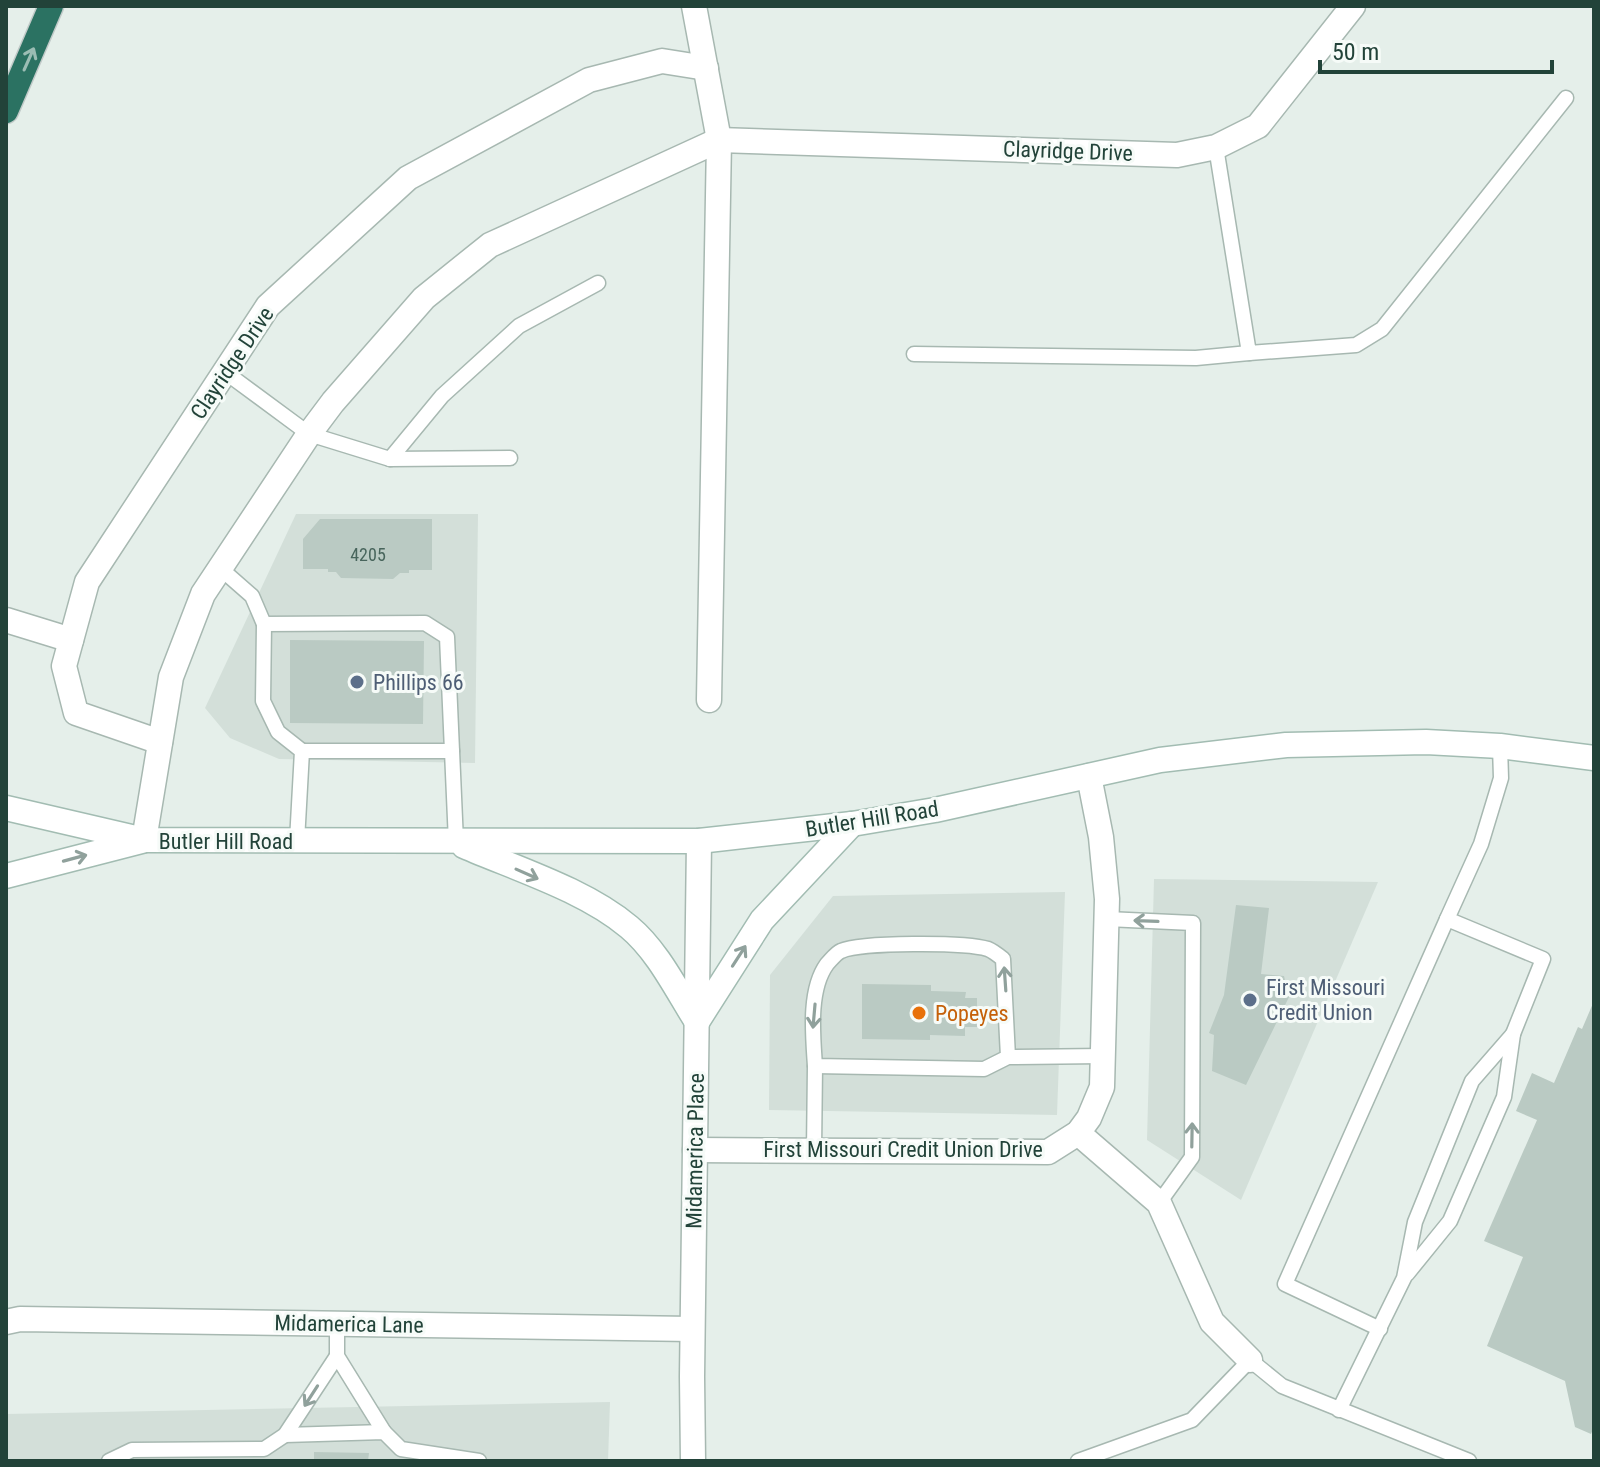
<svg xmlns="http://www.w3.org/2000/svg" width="1600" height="1467" viewBox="0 0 1600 1467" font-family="'Roboto Condensed',sans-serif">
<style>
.built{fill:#d3dfd9}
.building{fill:#bacac3}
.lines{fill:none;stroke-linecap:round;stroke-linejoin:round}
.lane-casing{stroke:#a7b8b1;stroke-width:17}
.street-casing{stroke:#a7b8b1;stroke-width:27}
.secondary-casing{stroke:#a2bcb2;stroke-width:27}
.highway-casing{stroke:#c1cac8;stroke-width:27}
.lane{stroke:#fff;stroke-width:14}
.street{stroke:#fff;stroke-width:24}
.secondary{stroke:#fff;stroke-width:24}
.highway{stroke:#2b7262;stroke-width:24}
.oneway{stroke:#9bbdb4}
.oneway2{stroke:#90a19c}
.service-dot{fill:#5c6f8a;stroke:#f6fbf8;stroke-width:3}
.food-dot{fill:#e8710a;stroke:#f6fbf8;stroke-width:3}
.labels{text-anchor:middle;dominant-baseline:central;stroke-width:6;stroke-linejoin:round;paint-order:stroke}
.number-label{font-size:18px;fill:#48655c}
.street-label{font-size:22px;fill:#224339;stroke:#f6fbf8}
.service-label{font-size:22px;fill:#4e5e75;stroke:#f6fbf8;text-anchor:start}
.food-label{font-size:22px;fill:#c56008;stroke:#f6fbf8;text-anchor:start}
</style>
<rect width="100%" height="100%" fill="#e5efea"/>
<!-- built -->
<g class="built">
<path d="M296 514H478L475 763 279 759 230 738 205 708Z"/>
<path d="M1154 879 1378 882 1241 1200 1147 1140Z"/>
<path d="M1065 892 1057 1115 769 1110 770 975 833 896Z"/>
<path d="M610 1402 608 1461H6V1414Z"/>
</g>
<!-- building -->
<g class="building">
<path d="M320 519H432V570H409V573H400L393 579 341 578 336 572H328V569H303V539Z"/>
<path d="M290 640 424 641 423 724 290 723Z"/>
<path d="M1236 905 1269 908 1261 974 1284 976 1289 997 1246 1085 1212 1071 1214 1035 1209 1033 1224 995Z"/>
<path d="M862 984 931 985V991L966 992 965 998H977V1027H965V1036L930 1035V1040L862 1039Z"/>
<path d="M1594 1001V1427L1591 1434 1575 1427 1565 1381 1487 1346 1523 1257 1484 1241 1537 1120 1516 1111 1532 1073 1554 1083 1578 1027 1582 1029Z"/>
<path d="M314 1452 369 1453 368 1461H314Z"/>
</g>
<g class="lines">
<!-- lane casing -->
<g class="lane-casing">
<g id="lane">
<path d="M1216 147 1249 353 1356 345 1382 329 1566 98"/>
<path d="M914 354 1196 358 1249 353"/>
<path d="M225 372 309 434 390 459 510 458"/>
<path d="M390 459 442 396 519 326 598 283"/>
<path d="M220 568 252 596 264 624 425 623 447 637 456 842"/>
<path d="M264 624 263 701 278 732 302 751 297 841"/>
<path d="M302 751H452"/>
<path d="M1107 919 1193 923 1192 1157 1159 1203"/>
<path d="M1008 1057 1003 959C998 955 993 951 988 949 965 942 861 942 841 951 836 953 831 960 827 964 808 990 813 1036 815 1066L984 1069 1008 1057 1103 1056"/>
<path d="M814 1150 815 1066"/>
<path d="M1407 1274 1450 1221 1504 1097 1513 1034"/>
<path d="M337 1323V1356L384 1432"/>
<path d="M1380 1329 1285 1284 1447 919"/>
<path d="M1339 1410 1404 1278 1415 1222 1472 1081 1513 1034 1543 959 1447 919 1481 844 1501 778 1500 746"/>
<path d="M285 1435 384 1432 401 1449 479 1461"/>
<path d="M109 1461 132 1450 264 1449 285 1435 337 1356"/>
<path d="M1078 1461 1192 1420 1250 1360 1282 1386 1469 1461"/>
</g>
</g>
<!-- street casing -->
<g class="street-casing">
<g id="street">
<path d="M694 6 719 140 709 700"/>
<path d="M6 620 71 640"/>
<path d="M160 742 76 713 64 666 87 582 268 306 408 178 589 80 662 61 706 68"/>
<path d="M144 840 171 677 203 594 309 434 333 402 424 298 490 245 719 140 1177 155 1216 147 1258 126 1353 6"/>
<path d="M1078 1133 1159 1203 1212 1322 1250 1360"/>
<path d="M695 1150 1048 1152 1078 1133 1089 1118 1102 1087 1107 899 1101 837 1089 776"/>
<path d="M6 1322 20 1319 692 1329"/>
<path d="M693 1461 692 1377 699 841"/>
</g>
</g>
<!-- secondary casing -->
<g class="secondary-casing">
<g id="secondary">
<path d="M6 808 144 840 699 841 852 824 935 810 1160 760 1286 745 1426 742 1500 746 1594 758"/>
<path d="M464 846C517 869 585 890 629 927 658 951 677 991 697 1022L762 920 852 824"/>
<path d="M6 876 142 841"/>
</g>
</g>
<!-- highway casing -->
<g class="highway-casing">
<path id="highway" d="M6 111 51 6"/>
</g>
<!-- lane -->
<use href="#lane" class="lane"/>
<!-- street -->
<use href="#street" class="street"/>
<!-- secondary -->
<use href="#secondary" class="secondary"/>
<!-- highway -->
<use href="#highway" class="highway"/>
</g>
<!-- one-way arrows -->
<defs><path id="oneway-shaft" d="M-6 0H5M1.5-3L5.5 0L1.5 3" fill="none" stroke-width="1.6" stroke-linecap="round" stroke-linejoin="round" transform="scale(2)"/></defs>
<use class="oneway" href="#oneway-shaft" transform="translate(29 59) rotate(-66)"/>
<g class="oneway2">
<use href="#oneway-shaft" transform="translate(75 858) rotate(-15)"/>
<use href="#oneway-shaft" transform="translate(527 874) rotate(24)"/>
<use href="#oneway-shaft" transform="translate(1146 921) rotate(-178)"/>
<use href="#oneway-shaft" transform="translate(739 956) rotate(-57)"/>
<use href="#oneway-shaft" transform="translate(1005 979) rotate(-94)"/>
<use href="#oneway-shaft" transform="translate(814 1016) rotate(95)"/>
<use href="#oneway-shaft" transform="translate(1192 1135) rotate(-89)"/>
<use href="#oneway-shaft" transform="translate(311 1396) rotate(123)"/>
</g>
<!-- markers -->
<g class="service-dot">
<circle cx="357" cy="682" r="8"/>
<circle cx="1250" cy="1000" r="8"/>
</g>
<circle class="food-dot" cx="919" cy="1013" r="8"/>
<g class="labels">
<!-- number labels -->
<g class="number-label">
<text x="368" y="554">4205</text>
</g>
<!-- street labels -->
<g class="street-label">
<text transform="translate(1068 151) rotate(2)">Clayridge Drive</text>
<text transform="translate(232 363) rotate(-56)">Clayridge Drive</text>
<text transform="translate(872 819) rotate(-9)">Butler Hill Road</text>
<text x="226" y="841">Butler Hill Road</text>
<text x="903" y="1149">First Missouri Credit Union Drive</text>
<text transform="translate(695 1151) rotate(-89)">Midamerica Place</text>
<text transform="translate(349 1324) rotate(1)">Midamerica Lane</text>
</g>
<!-- service labels -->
<g class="service-label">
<text x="373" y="682">Phillips 66</text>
<text x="1266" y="987">First Missouri<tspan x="1266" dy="25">Credit Union</tspan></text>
</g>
<!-- food labels -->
<g class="food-label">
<text x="935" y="1013">Popeyes</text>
</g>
</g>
<!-- border -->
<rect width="1600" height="1467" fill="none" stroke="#224339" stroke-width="16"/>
<!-- scale -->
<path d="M1320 60v12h232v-12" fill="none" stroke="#224339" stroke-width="4"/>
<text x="1332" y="60" font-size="24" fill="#224339" stroke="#f6fbf8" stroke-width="6" paint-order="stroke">50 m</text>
</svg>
